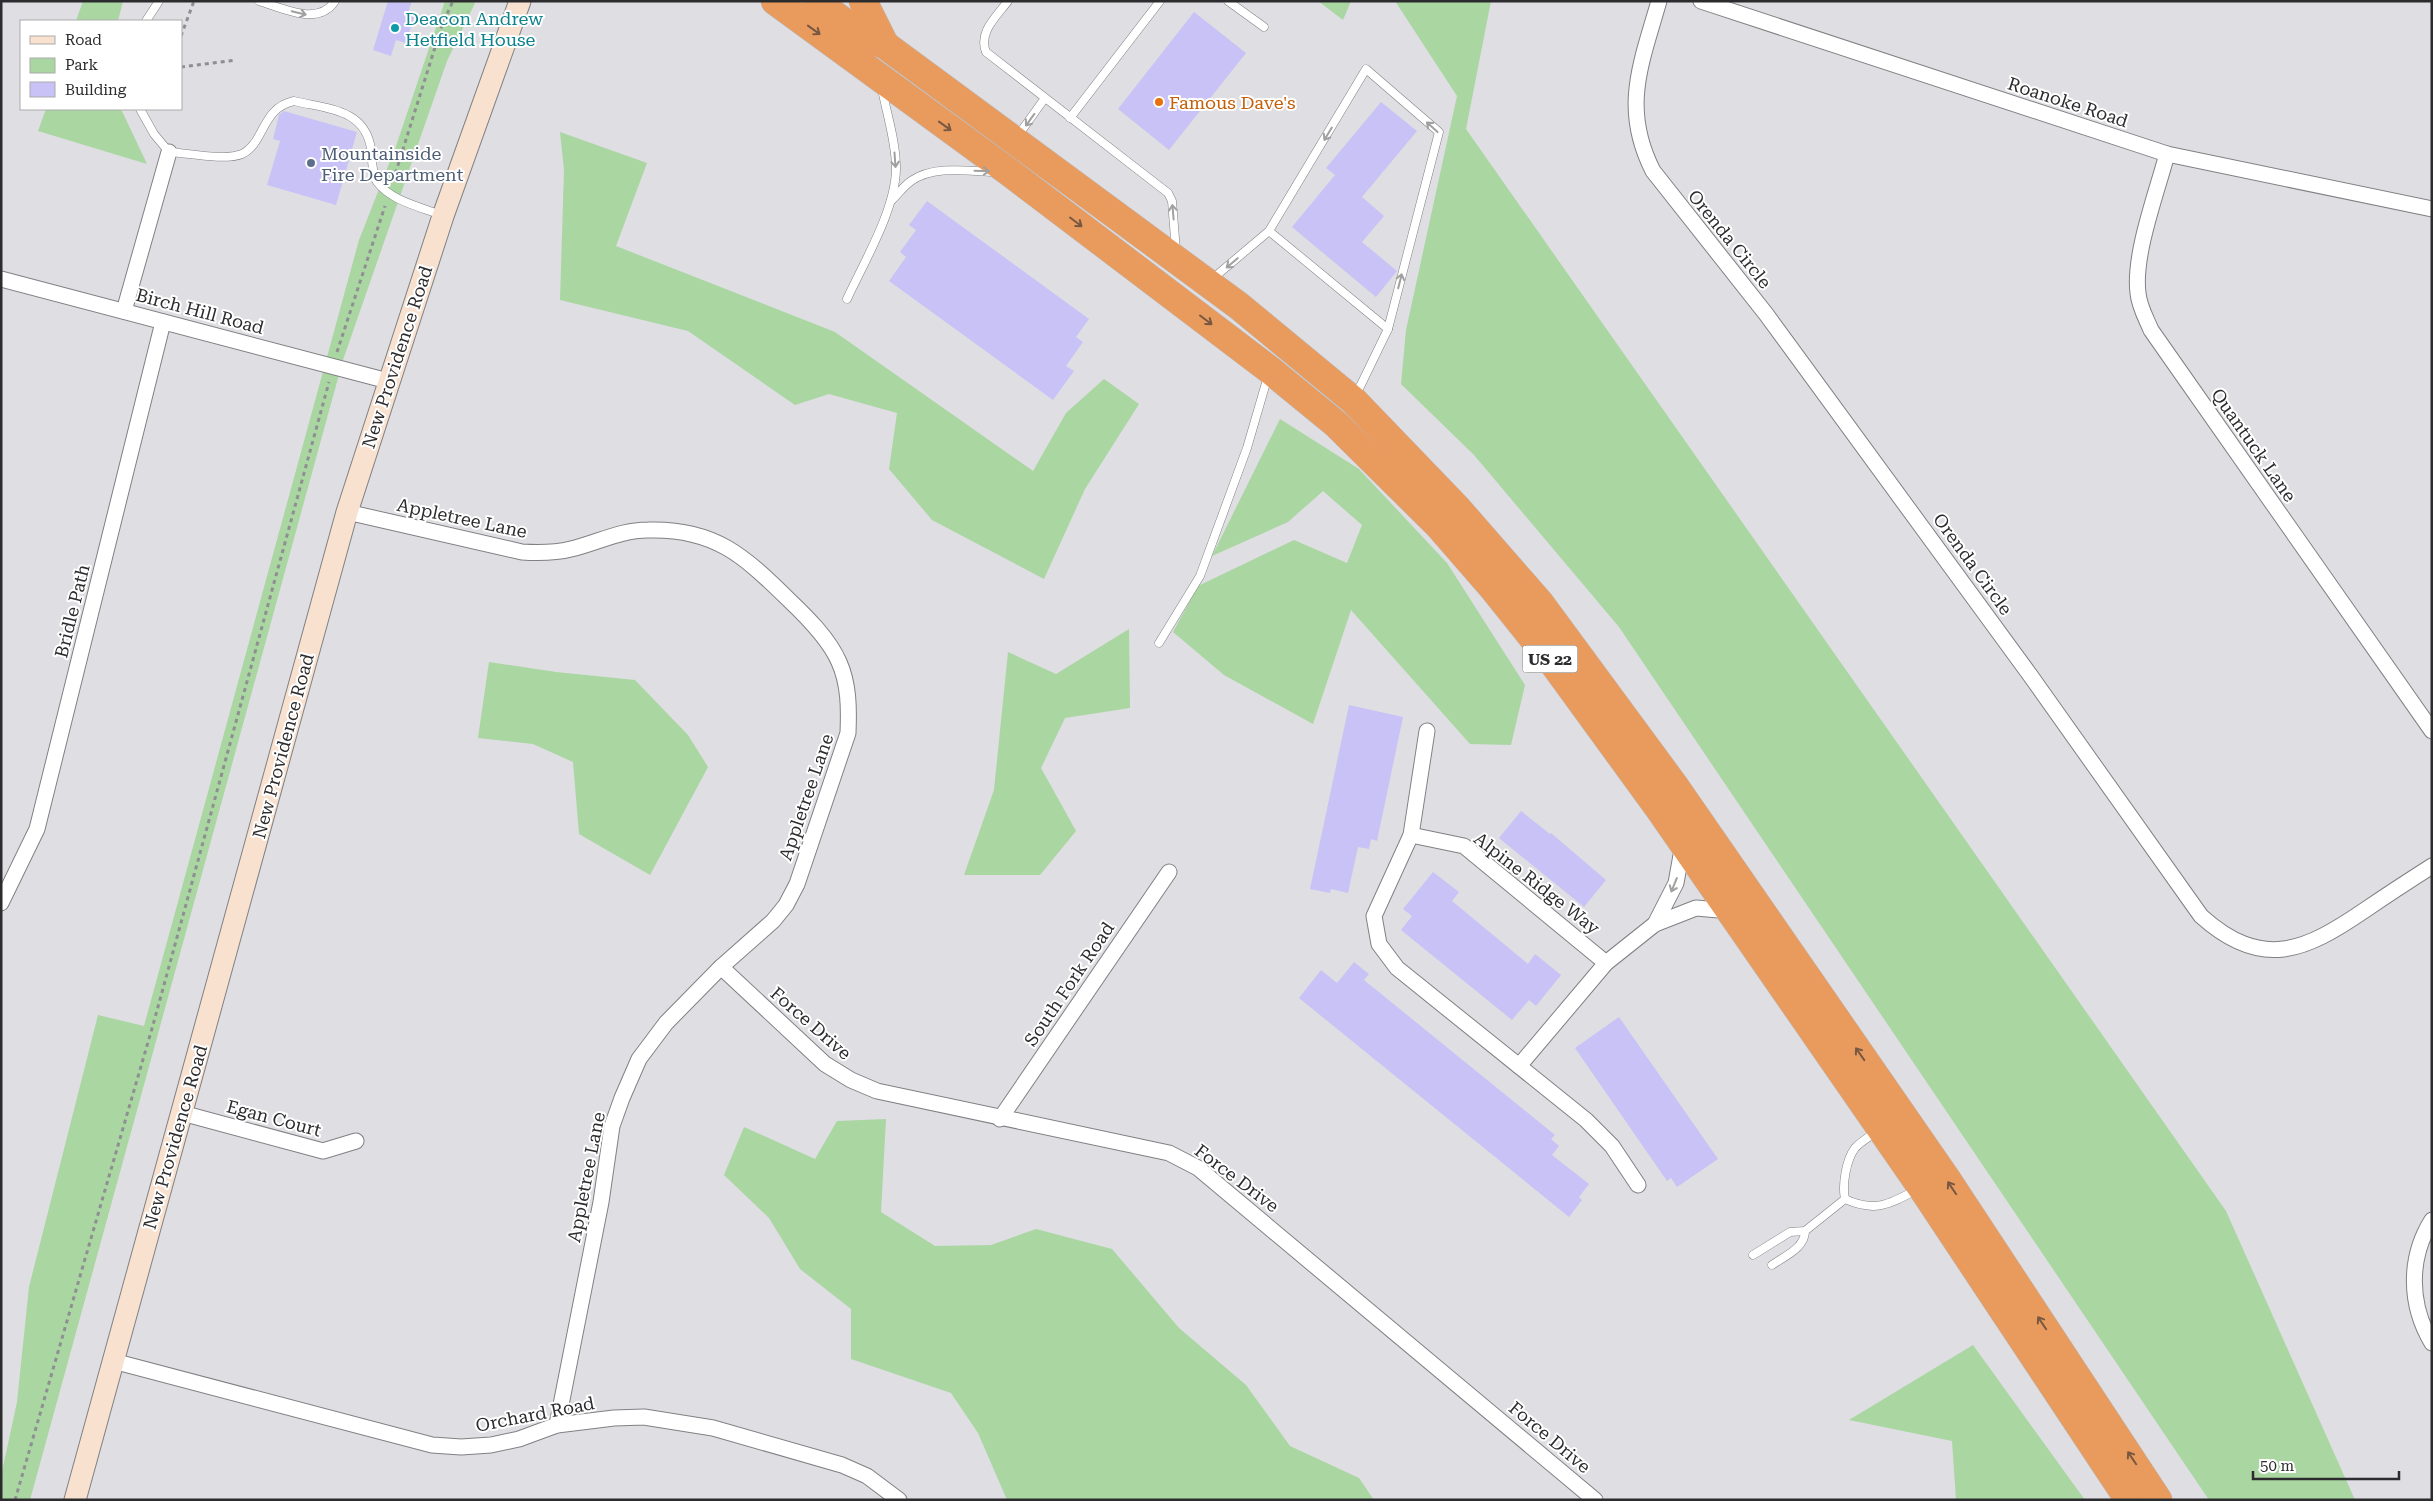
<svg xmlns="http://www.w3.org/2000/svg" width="2433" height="1501" viewBox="0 0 2433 1501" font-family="'Roboto Serif',serif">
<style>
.green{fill:#aad6a2}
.building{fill:#c9c2f6}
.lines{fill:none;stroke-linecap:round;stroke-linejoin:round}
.lane-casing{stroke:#808184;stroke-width:9}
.street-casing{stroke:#808184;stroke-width:17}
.secondary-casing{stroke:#808184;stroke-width:23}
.highway-casing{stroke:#bbbbbc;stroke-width:29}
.path{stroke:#8f8f93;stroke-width:3;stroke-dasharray:4 4;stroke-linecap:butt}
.lane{stroke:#fff;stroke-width:8}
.street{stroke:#fff;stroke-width:15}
.secondary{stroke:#f8e1ce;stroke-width:21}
.highway{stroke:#e99a5d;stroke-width:28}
.oneway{stroke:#a0a0a1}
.oneway2{stroke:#785841}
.culture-dot{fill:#0f9aa8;stroke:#fff;stroke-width:2}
.food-dot{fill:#e8710a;stroke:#fff;stroke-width:2}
.service-dot{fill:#5c6f8a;stroke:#fff;stroke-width:2}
.labels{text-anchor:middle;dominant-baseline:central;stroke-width:4;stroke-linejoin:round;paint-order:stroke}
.shield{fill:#fff;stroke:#6b6b6d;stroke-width:1}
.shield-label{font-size:16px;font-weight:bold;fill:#2c2c2e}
.culture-label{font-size:18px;fill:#0d838f;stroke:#fff;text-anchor:start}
.food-label{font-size:18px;fill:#c56008;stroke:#fff;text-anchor:start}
.street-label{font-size:18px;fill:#2c2c2e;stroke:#fff}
.service-label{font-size:18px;fill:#4e5e75;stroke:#fff;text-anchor:start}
</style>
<rect width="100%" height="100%" fill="#dedee3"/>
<!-- green -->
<g class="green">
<path d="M83 1H123L118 21H76Z"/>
<path d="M445 1H476L447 61 343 360 30 1500H1V1476L17 1402 29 1287 98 1015 144 1026 359 240 396 146Z"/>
<path d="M1318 1H1351L1343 20Z"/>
<path d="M1395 1H1491L1466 129 2226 1211 2355 1500H2209L1619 627 1474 455 1401 384 1406 330 1457 96Z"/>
<path d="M46 109H121L147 164 38 131Z"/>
<path d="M560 132 647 163 616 246 835 332 1033 471 1066 413 1104 379 1139 404 1085 489 1044 579 932 520 889 469 897 413 829 394 795 405 688 331 560 300 564 170Z"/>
<path d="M1280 419 1359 469 1447 563 1525 685 1511 745 1470 744 1351 610 1313 724 1224 675 1173 632 1198 586 1294 540 1347 563 1362 525 1323 491 1288 522 1212 556Z"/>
<path d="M1129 629 1130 708 1065 718 1041 768 1076 831 1040 875H964L994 790 1008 652 1056 674Z"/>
<path d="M489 662 556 672 635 680 688 735 708 767 650 875 579 834 573 762 533 744 478 738Z"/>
<path d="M886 1119 881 1212 935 1246 991 1245 1036 1229 1112 1249 1179 1328 1246 1385 1290 1446 1359 1478 1374 1500H1007L978 1433 951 1393 851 1359V1309L800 1269 769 1218 724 1175 744 1127 815 1159 837 1121Z"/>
<path d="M1973 1345 2085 1500H1956L1952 1441 1849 1420Z"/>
</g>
<!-- building -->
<g class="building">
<path d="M388 1H412L407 15 414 17 406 43 396 40 391 56 373 50Z"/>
<path d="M1194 12 1246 53 1169 150 1118 109Z"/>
<path d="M1381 102 1417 131 1362 197 1384 216 1362 242 1397 271 1376 297 1292 227 1335 175 1326 168Z"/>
<path d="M284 111 357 132 336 205 267 185 280 141 273 139 279 115Z"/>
<path d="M927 201 1089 319 1076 337 1083 342 1066 366 1074 371 1053 400 889 281 906 257 900 252 916 230 909 225Z"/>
<path d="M1349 705 1403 717 1377 841 1371 839 1369 849 1358 847 1348 893 1331 889 1330 893 1310 889Z"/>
<path d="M1521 811 1550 834 1551 833 1606 880 1584 907 1499 838Z"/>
<path d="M1433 872 1459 892 1452 901 1528 964 1535 954 1561 975 1536 1006 1529 1000 1512 1020 1401 930 1412 916 1403 909Z"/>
<path d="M1354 962 1369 974 1364 980 1555 1135 1551 1139 1559 1146 1552 1155 1589 1184 1579 1197 1582 1200 1569 1217 1299 998 1321 970 1337 983Z"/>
<path d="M1619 1017 1718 1159 1677 1187 1671 1178 1667 1181 1575 1048Z"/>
</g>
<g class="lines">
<!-- lane casing -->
<g class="lane-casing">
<g id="lane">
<path d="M259 1C282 8 318 27 335 1"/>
<path d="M1008 1C997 16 978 32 986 52L1168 193 1172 201 1176 251"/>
<path d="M1228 1 1264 27"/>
<path d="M146 21 159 1"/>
<path d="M140 109 154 134 169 152C187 153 225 161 242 154 265 143 261 108 294 101 326 109 365 108 371 149 372 158 372 175 377 182 391 201 421 207 441 215"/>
<path d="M1070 118 1160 1"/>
<path d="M1017 137 1045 98"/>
<path d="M891 201C898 194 904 186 911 181 934 165 967 171 994 172"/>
<path d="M1269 231 1388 329 1355 397"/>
<path d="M1211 280 1269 231 1366 69 1439 132 1388 329"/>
<path d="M847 299C864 262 896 209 896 168 896 142 887 115 882 89"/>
<path d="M1159 643 1200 576 1247 448 1268 376"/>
<path d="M1845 1199C1875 1213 1890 1204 1918 1189"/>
<path d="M1753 1255 1790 1232 1805 1231 1845 1199C1842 1185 1846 1160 1855 1148 1860 1142 1871 1136 1877 1131"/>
<path d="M1772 1265C1785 1256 1805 1248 1805 1231"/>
</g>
</g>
<!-- street casing -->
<g class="street-casing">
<g id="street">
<path d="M1659 1C1641 64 1621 108 1653 171L1766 314 2030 675 2201 916C2262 971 2305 951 2365 910 2387 895 2410 880 2432 866"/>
<path d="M1701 1 2167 154 2432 209"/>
<path d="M2167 154C2157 192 2133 255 2138 293 2139 306 2146 318 2151 330L2432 731"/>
<path d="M1 279 388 381"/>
<path d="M124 311 169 152"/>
<path d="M347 512 522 552C538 553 555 553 571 549 597 543 620 530 648 530 715 528 744 556 789 600 807 617 829 639 839 662 849 684 849 709 848 733L797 884 786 905 773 921 721 967 666 1023 639 1059 622 1098 612 1126 601 1202 557 1425"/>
<path d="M1427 731 1411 835 1374 916 1379 944 1397 968 1586 1120 1612 1146 1638 1185"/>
<path d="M1411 835 1464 846 1606 963"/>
<path d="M1 903 37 829 163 322"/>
<path d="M1655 924 1676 883 1683 844"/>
<path d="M721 967 825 1064 851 1080 877 1091 1169 1153 1198 1168 1595 1500"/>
<path d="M1519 1066 1606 963 1655 924 1696 908 1730 911"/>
<path d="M182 1113 323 1151 356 1141"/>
<path d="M1000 1119 1169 872"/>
<path d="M2432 1220C2408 1258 2409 1305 2432 1343"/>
<path d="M113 1361 432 1445 461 1447 491 1445 519 1439 557 1425 614 1418 644 1417 713 1428 842 1465 867 1476 899 1500"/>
</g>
</g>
<!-- secondary casing -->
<g class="secondary-casing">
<path id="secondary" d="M75 1500 347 512 443 216 520 1"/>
</g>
<!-- highway casing -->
<g class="highway-casing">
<g id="highway">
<path d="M775 1 1009 172 1270 370 1336 424 1439 526 1492 587 1553 663 1660 810 1926 1194 2129 1500"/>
<path d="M816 1 863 36 885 45 1239 306 1354 401 1457 508 1540 603 1674 785 1946 1178 2158 1500"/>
<path d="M863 1 885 45"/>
</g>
</g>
<!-- path -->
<g class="path">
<path d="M181 36 194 1"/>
<path d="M181 67 236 60"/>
<path d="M393 181 442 25 453 1"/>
<path d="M337 352 385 206"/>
<path d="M15 1500 153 1025 329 382"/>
</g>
<!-- lane -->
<use href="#lane" class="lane"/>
<!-- street -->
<use href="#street" class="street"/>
<!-- secondary -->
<use href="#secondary" class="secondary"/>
<!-- highway -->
<use href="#highway" class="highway"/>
</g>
<!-- one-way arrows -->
<defs><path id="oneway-shaft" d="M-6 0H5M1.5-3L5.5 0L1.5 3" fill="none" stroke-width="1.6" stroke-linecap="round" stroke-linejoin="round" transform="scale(1.25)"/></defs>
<g class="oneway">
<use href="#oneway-shaft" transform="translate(299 13) rotate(13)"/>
<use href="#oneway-shaft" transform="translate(1030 120) rotate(126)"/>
<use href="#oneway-shaft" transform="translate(1432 127) rotate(-138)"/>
<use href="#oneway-shaft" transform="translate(1328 134) rotate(121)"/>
<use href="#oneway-shaft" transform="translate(895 160) rotate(86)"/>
<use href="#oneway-shaft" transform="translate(982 171) rotate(2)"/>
<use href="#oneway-shaft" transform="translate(1173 212) rotate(-95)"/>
<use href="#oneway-shaft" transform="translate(1232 263) rotate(140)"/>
<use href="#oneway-shaft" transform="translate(1400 281) rotate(-76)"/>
<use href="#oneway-shaft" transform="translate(1674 885) rotate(112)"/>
</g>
<g class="oneway2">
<use href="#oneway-shaft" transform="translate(814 30) rotate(36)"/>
<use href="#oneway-shaft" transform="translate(945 126) rotate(36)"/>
<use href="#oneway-shaft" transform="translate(1076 222) rotate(37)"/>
<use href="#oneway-shaft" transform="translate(1206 320) rotate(37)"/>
<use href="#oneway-shaft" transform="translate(1860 1054) rotate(-125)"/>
<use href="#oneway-shaft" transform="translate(1952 1188) rotate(-124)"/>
<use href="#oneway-shaft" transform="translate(2042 1323) rotate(-124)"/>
<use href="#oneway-shaft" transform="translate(2132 1458) rotate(-124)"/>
</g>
<!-- markers -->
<circle class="culture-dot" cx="395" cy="28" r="5"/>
<circle class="food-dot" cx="1159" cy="102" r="5"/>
<circle class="service-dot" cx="311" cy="163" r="5"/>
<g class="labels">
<!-- shield labels -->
<rect class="shield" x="1522.5" y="645.5" width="55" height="27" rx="4"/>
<g class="shield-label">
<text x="1550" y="659">US 22</text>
</g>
<!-- culture labels -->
<g class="culture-label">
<text x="405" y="18">Deacon Andrew<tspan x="405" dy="21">Hetfield House</tspan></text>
</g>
<!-- food labels -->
<g class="food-label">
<text x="1169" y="102">Famous Dave's</text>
</g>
<!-- street labels -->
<g class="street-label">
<text transform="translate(2068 102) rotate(18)">Roanoke Road</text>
<text transform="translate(1730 239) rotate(51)">Orenda Circle</text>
<text transform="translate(200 311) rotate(15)">Birch Hill Road</text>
<text transform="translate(397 357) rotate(-72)">New Providence Road</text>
<text transform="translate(2254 445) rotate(55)">Quantuck Lane</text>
<text transform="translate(462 518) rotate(12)">Appletree Lane</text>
<text transform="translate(1973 564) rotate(54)">Orenda Circle</text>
<text transform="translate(72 611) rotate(-76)">Bridle Path</text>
<text transform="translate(283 746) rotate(-75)">New Providence Road</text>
<text transform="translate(806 797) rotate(-71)">Appletree Lane</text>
<text transform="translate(1537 883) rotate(38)">Alpine Ridge Way</text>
<text transform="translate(1069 984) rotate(-56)">South Fork Road</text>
<text transform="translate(811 1023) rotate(41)">Force Drive</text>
<text transform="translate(274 1118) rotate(15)">Egan Court</text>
<text transform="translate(175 1137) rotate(-74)">New Providence Road</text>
<text transform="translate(586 1177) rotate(-79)">Appletree Lane</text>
<text transform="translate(1237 1178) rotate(37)">Force Drive</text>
<text transform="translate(535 1414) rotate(-11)">Orchard Road</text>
<text transform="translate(1550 1437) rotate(40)">Force Drive</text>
</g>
<!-- service labels -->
<g class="service-label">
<text x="321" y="153">Mountainside<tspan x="321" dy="21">Fire Department</tspan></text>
</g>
</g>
<!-- border -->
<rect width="2433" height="1501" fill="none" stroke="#2c2c2e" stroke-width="5"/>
<!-- legend -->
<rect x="20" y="20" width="162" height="90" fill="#ffffff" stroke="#ababab"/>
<rect x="30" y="36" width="25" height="8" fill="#f8e1ce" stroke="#ababab"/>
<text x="65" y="45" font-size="15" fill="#2c2c2e">Road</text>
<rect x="30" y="58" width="25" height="15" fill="#aad6a2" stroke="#ababab"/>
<text x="65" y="70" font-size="15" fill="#2c2c2e">Park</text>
<rect x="30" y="82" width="25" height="15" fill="#c9c2f6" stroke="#ababab"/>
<text x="65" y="95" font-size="15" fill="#2c2c2e">Building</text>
<!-- scale -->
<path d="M2253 1471v8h146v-8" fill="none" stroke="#2c2c2e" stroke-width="2.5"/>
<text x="2260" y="1471" font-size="15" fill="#2c2c2e" stroke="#ffffff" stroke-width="4" paint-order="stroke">50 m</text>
</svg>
